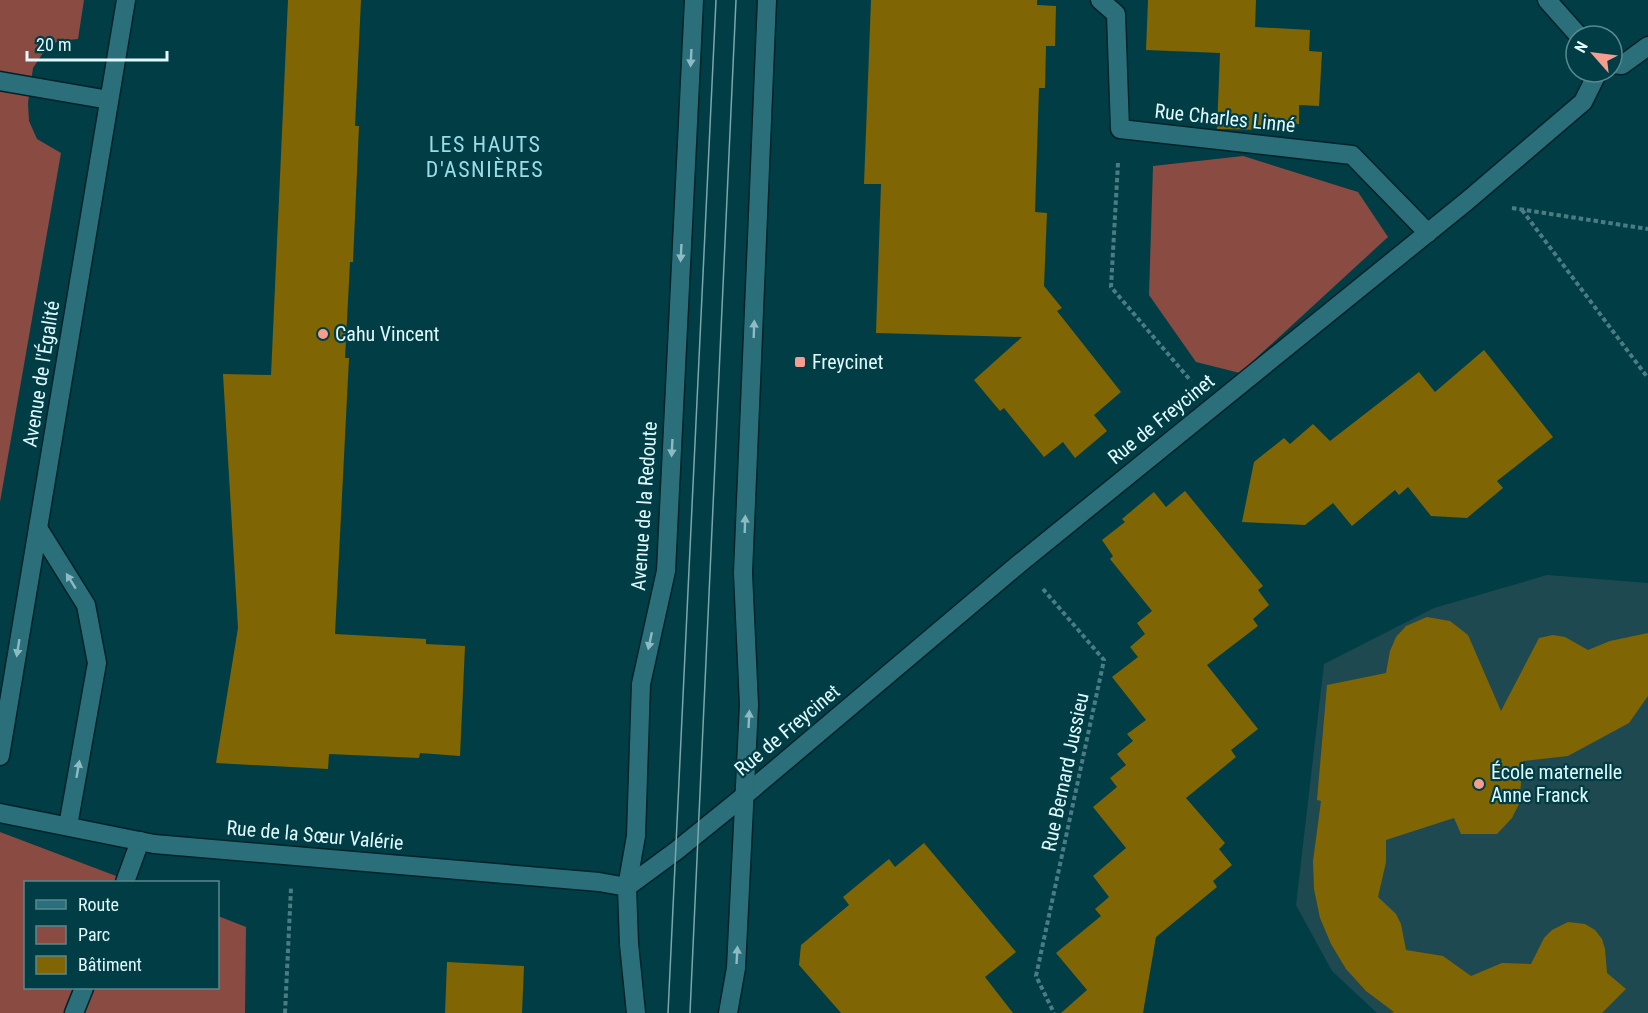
<svg xmlns="http://www.w3.org/2000/svg" width="1648" height="1013" viewBox="0 0 1648 1013" font-family="'Roboto Condensed',sans-serif">
<style>
.built{fill:#1e4950}
.green{fill:#894b42}
.building{fill:#806505}
.lines{fill:none;stroke-linecap:round;stroke-linejoin:round}
.lane-casing{stroke:#002228;stroke-width:21}
.street-casing{stroke:#002228;stroke-width:21}
.secondary-casing{stroke:#002228;stroke-width:21}
.path{stroke:#4c7c83;stroke-width:4;stroke-dasharray:4.5 3;stroke-linecap:butt}
.lane{stroke:#2a6f7a;stroke-width:18}
.street{stroke:#2a6f7a;stroke-width:18}
.secondary{stroke:#2a6f7a;stroke-width:18}
.tram{stroke:#7da6ac;stroke-width:1.5}
.oneway{fill:#8ebbc3}
.poi-dot{fill:#f59d8f;stroke:#013d45;stroke-width:2}
.labels{text-anchor:middle;dominant-baseline:central;stroke-width:4.5;stroke-linejoin:round;paint-order:stroke}
.street-label{font-size:20px;fill:#dff9fe;stroke:#013d45}
.poi-label{font-size:20px;fill:#dff9fe;stroke:#013d45;text-anchor:start}
.quarter-label{font-size:22px;letter-spacing:1.5px;fill:#98dce8;stroke:#013d45}
</style>
<rect width="100%" height="100%" fill="#013d45"/>
<!-- built -->
<path class="built" d="M1547 575 1648 583V1013H1377L1332 971 1296 905 1324 664 1434 608Z"/>
<!-- green -->
<g class="green">
<path d="M0 0H84L78 39 58 41 45 50 33 68 28 103 29 121 37 139 61 153 0 502Z"/>
<path d="M1243 156 1358 192 1388 237 1240 373 1196 362 1149 295 1153 166Z"/>
<path d="M0 832 132 882H26V988H218V916L246 927 245 1013H0Z"/>
</g>
<!-- building -->
<g class="building">
<path d="M288 0H361L355 126H359L353 262H350L345 358H349L335 634 426 639V644L465 646 460 756 420 753 419 758 329 754 328 769 216 763 238 628 223 374 271 375Z"/>
<path d="M871 0H1037V5L1056 6 1055 46H1046L1045 88H1039L1035 212 1047 213 1044 286 1062 308 1057 311 1121 392 1094 415 1107 431 1075 458 1063 442 1044 457 1004 408 1000 411 974 380 1022 337 876 333 881 184H864Z"/>
<path d="M1148 0H1256L1255 27 1310 30 1309 51 1322 52 1319 106 1299 105V124L1269 123 1268 130 1217 129 1220 53 1146 50Z"/>
<path d="M1484 350 1553 437 1497 481 1503 488 1467 518 1431 516 1408 487 1399 495 1395 490 1352 526 1333 503 1305 525 1242 522 1254 462 1284 438 1290 444 1313 424 1330 441 1419 372 1435 392Z"/>
<path d="M1185 491 1263 586 1258 590 1269 605 1253 619 1258 626 1207 665 1258 729 1231 750 1236 757 1186 798 1225 843 1219 849 1232 865 1213 881 1217 887 1156 937 1143 1013H1061L1087 990 1056 953 1101 916 1095 909 1109 897 1093 876 1126 848 1093 807 1117 787 1110 778 1126 765 1117 754 1133 741 1127 734 1146 720 1112 677 1138 657 1130 647 1145 634 1137 623 1152 611 1110 559 1113 556 1102 540 1125 522 1122 519 1154 492 1166 507Z"/>
<path d="M1427 617 1450 621 1468 635 1501 711 1539 638 1553 635 1565 637 1588 650 1610 641 1648 633V696L1629 723 1568 756 1523 761 1519 804 1512 818 1497 834H1461L1454 818 1386 840V862L1378 897 1396 914 1401 924 1406 950 1443 956 1471 976 1502 963 1531 964 1544 938 1552 930 1568 922 1585 924 1595 930 1602 939 1605 949 1607 973 1626 989 1602 1013H1391L1394 1012 1366 991 1346 969 1331 944 1320 918 1314 889 1313 861 1321 801 1317 800 1327 685 1386 673 1390 651 1396 637 1406 626Z"/>
<path d="M924 843 1016 952 985 977 1013 1013H841L799 965 801 945 849 905 843 897 889 859 895 867Z"/>
<path d="M447 962 524 966 522 1013H445Z"/>
</g>
<g class="lines">
<!-- lane casing -->
<g class="lane-casing">
<g id="lane">
<path d="M0 81 109 100"/>
<path d="M38 528 86 605 97 663 68 826"/>
<path d="M125 882 140 841"/>
<path d="M74 1013 84 988"/>
</g>
</g>
<!-- street casing -->
<g class="street-casing">
<g id="street">
<path d="M1100 0 1116 14 1120 129 1352 155 1428 233"/>
<path d="M1547 0 1579 36"/>
<path d="M1612 64 1622 65 1648 46"/>
<path d="M0 756 126 0"/>
<path d="M0 813 154 844 599 882 627 887 676 851 744 796 1020 563 1467 201 1583 102 1598 72"/>
</g>
</g>
<!-- secondary casing -->
<g class="secondary-casing">
<g id="secondary">
<path d="M636 1013 629 944 627 887 636 836 641 684 666 571 694 0"/>
<path d="M728 1013 736 968 749 705 743 573 767 0"/>
</g>
</g>
<!-- path -->
<g class="path">
<path d="M1118 163 1111 287 1191 381"/>
<path d="M1512 208 1648 229"/>
<path d="M1522 210 1648 378"/>
<path d="M1043 589 1104 660 1036 976 1054 1013"/>
<path d="M285 1013 291 888"/>
</g>
<!-- lane -->
<use href="#lane" class="lane"/>
<!-- street -->
<use href="#street" class="street"/>
<!-- secondary -->
<use href="#secondary" class="secondary"/>
<!-- tram -->
<g class="tram">
<path d="M668 1013 716 0"/>
<path d="M690 1013 736 0"/>
</g>
</g>
<!-- one-way arrows -->
<defs><path id="oneway-solid" d="M-6-.8H1V-3.2L6.5 0L1 3.2V.8H-6Z" transform="scale(1.5)"/></defs>
<g class="oneway">
<use href="#oneway-solid" transform="translate(691 58) rotate(93)"/>
<use href="#oneway-solid" transform="translate(681 253) rotate(93)"/>
<use href="#oneway-solid" transform="translate(754 329) rotate(-88)"/>
<use href="#oneway-solid" transform="translate(672 448) rotate(93)"/>
<use href="#oneway-solid" transform="translate(745 524) rotate(-88)"/>
<use href="#oneway-solid" transform="translate(71 581) rotate(-122)"/>
<use href="#oneway-solid" transform="translate(650 641) rotate(102)"/>
<use href="#oneway-solid" transform="translate(18 648) rotate(99)"/>
<use href="#oneway-solid" transform="translate(749 719) rotate(-87)"/>
<use href="#oneway-solid" transform="translate(78 769) rotate(-80)"/>
<use href="#oneway-solid" transform="translate(737 955) rotate(-87)"/>
</g>
<!-- markers -->
<g class="poi-dot">
<circle cx="323" cy="334" r="6"/>
<rect x="794" y="356" width="12" height="12" rx="3"/>
<circle cx="1479" cy="784" r="6"/>
</g>
<g class="labels">
<!-- street labels -->
<g class="street-label">
<text transform="translate(1225 118) rotate(6)">Rue Charles Linné</text>
<text transform="translate(41 374) rotate(-81)">Avenue de l'Égalité</text>
<text transform="translate(1161 419) rotate(-39)">Rue de Freycinet</text>
<text transform="translate(644 506) rotate(-86)">Avenue de la Redoute</text>
<text transform="translate(787 730) rotate(-40)">Rue de Freycinet</text>
<text transform="translate(1065 772) rotate(-78)">Rue Bernard Jussieu</text>
<text transform="translate(315 835) rotate(5)">Rue de la Sœur Valérie</text>
</g>
<!-- poi labels -->
<g class="poi-label">
<text x="335" y="334">Cahu Vincent</text>
<text x="812" y="362">Freycinet</text>
<text x="1491" y="772">École maternelle<tspan x="1491" dy="23">Anne Franck</tspan></text>
</g>
<!-- quarter labels -->
<g class="quarter-label">
<text x="485" y="144">LES HAUTS<tspan x="485" dy="25">D'ASNIÈRES</tspan></text>
</g>
</g>
<!-- legend -->
<rect x="24" y="881" width="195" height="108" fill="#013d45" stroke="#5a888f" stroke-width="1.5"/>
<rect x="36" y="900" width="30" height="9" fill="#2a6f7a" stroke="#5a888f" stroke-width="1.5"/>
<text x="78" y="911" font-size="18" fill="#dff9fe">Route</text>
<rect x="36" y="926" width="30" height="18" fill="#894b42" stroke="#5a888f" stroke-width="1.5"/>
<text x="78" y="941" font-size="18" fill="#dff9fe">Parc</text>
<rect x="36" y="956" width="30" height="18" fill="#806505" stroke="#5a888f" stroke-width="1.5"/>
<text x="78" y="971" font-size="18" fill="#dff9fe">Bâtiment</text>
<!-- north arrow -->
<g transform="translate(1594 54) rotate(298)"><circle r="28" fill="#013d45" stroke="#5a888f" stroke-width="1.5"/>
<path d="M0-4.5L10 22L0 15L-10 22Z" fill="#f59d8f"/>
<text y="-9" font-size="16" font-weight="bold" text-anchor="middle" fill="#dff9fe">N</text>
</g>
<!-- scale -->
<path d="M27 51v9h140v-9" fill="none" stroke="#dff9fe" stroke-width="3"/>
<text x="36" y="51" font-size="18" fill="#dff9fe" stroke="#013d45" stroke-width="4.5" paint-order="stroke">20 m</text>
</svg>
